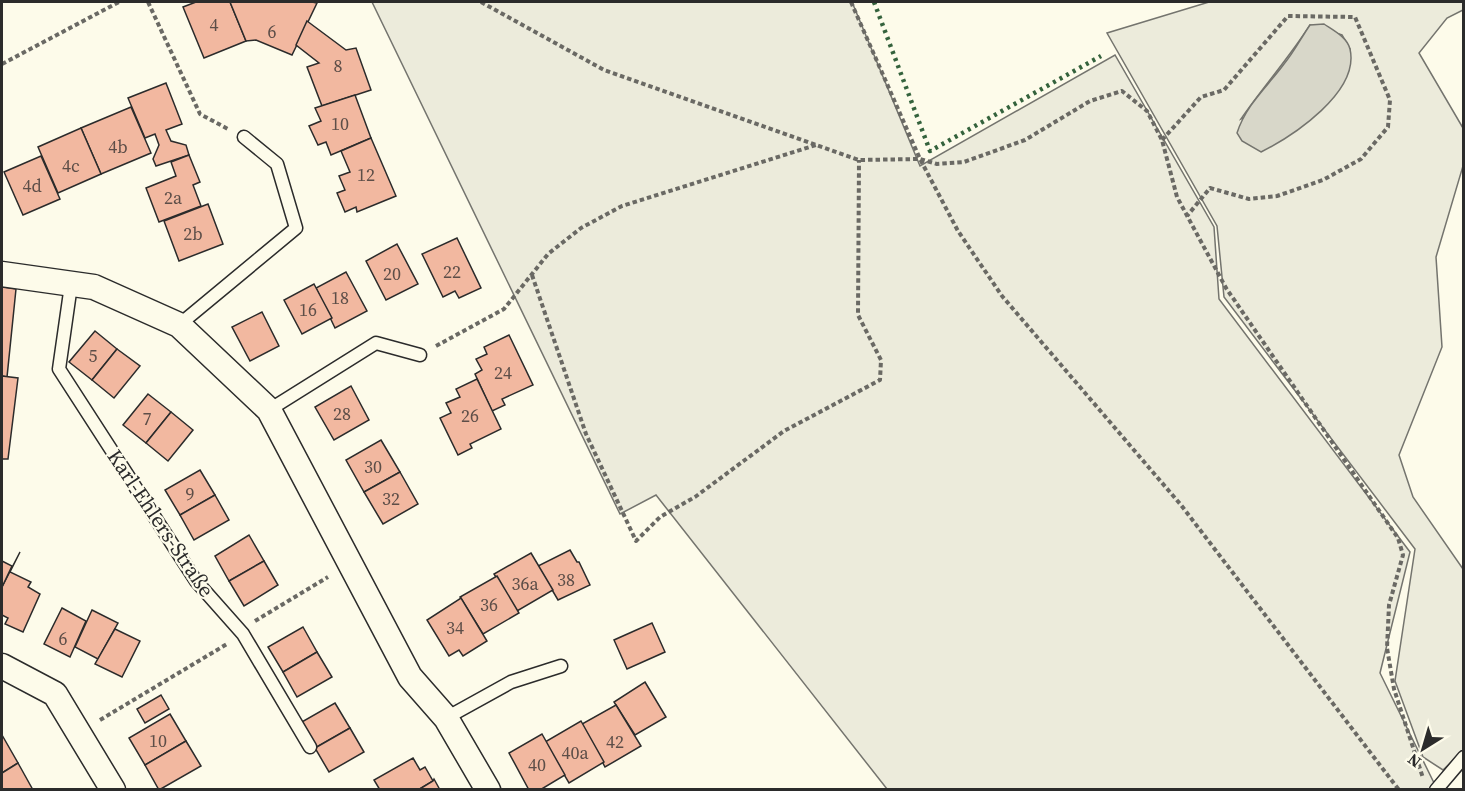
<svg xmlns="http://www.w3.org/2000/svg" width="1465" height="791" viewBox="0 0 1465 791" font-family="'Source Serif 4',serif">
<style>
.green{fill:#ecebdb;stroke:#74746e;stroke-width:1.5;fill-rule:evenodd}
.water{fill:#d8d7c9;stroke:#74746e;stroke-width:1.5}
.building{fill:#f2b8a0;stroke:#2b2b2b;stroke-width:1.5}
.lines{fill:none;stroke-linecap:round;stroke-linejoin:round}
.service-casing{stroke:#2b2b2b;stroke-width:15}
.minor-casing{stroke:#2b2b2b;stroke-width:27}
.path{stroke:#6a6964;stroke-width:4;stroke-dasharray:4.5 3;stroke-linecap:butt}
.service{stroke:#fdfbea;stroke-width:12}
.minor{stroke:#fdfbea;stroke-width:24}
.hedge{stroke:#34623c;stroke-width:4.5;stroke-dasharray:3 4.5;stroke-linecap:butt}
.labels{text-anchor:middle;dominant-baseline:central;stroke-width:4.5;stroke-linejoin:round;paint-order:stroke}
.number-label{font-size:18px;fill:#5d4e48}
.street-label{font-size:21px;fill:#2b2b2b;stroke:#fdfbea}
</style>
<rect width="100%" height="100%" fill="#fdfbea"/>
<!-- green -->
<g class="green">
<path d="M372 2H852L920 166 1115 55 1214 227 1219 299 1410 552 1380 673 1437 789H887L656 495 620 514Z"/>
<path d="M1209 2H1463V10L1447 18 1419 53 1463 128V166L1436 257 1442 347 1399 455 1413 497 1463 569V751L1443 770 1423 757 1395 681 1415 549 1224 297 1217 226 1107 33ZM1310 25 1342 35 1350 49 1349 69 1241 119C1263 87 1289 58 1310 25Z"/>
</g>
<!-- water -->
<path class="water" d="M1324 24C1333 30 1347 37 1350 49 1360 92 1293 136 1261 152L1242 141 1237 133C1246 105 1267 87 1284 64 1294 52 1301 38 1310 25Z"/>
<!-- building -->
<g class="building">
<path d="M196 2H230L246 41 204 58 183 7Z"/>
<path d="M230 2H312L317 3 292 55 256 40 246 41Z"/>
<path d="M307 21 346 50 356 48 371 90 322 106 307 67 319 63 296 45Z"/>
<path d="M166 83 182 124 166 130 171 141 186 145 189 155 156 166 153 159 159 145 155 134 145 138 128 98Z"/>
<path d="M355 95 371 138 331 155 326 142 318 145 309 126 321 121 315 108Z"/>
<path d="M131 107 151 153 101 174 81 128Z"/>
<path d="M81 128 101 174 58 193 38 147Z"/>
<path d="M371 138 396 196 357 212 356 207 345 212 337 193 345 190 339 176 350 172 341 151Z"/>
<path d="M189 155 200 182 193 185 201 206 159 222 146 188 176 176 171 162Z"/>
<path d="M41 156 60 199 23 215 4 172Z"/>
<path d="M208 204 223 244 179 261 164 221Z"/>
<path d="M457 238 481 288 459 298 455 291 443 297 422 254Z"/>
<path d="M397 244 418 284 386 300 366 261Z"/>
<path d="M346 272 367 311 335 328 316 288Z"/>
<path d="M314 284 332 318 302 334 284 300Z"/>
<path d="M2 287 16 289 7 377 2 376Z"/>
<path d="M262 312 279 346 250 361 232 327Z"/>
<path d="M95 331 117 349 92 380 69 362Z"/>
<path d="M509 335 533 385 502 399 505 405 492 411 475 374 482 370 476 359 487 354 484 347Z"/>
<path d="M117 349 140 366 114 398 92 380Z"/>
<path d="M2 376 18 378 8 459H2Z"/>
<path d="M477 379 501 429 470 444 472 448 458 455 440 418 451 413 446 403 460 397 456 389Z"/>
<path d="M351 386 369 420 334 440 315 407Z"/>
<path d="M148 394 171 412 146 443 123 425Z"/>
<path d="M171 412 193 430 168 461 146 443Z"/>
<path d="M381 440 400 472 364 492 346 460Z"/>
<path d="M200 470 215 495 180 515 165 490Z"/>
<path d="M400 472 418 504 383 524 364 492Z"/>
<path d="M215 495 229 520 194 540 180 515Z"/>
<path d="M249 535 264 561 229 581 215 556Z"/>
<path d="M570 550 577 562H579L590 585 558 600 538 566Z"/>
<path d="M20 552 10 572 31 582 28 587 40 594 23 632 5 624 8 618 2 615V587Z"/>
<path d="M531 553 553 590 517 611 494 574Z"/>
<path d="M2 561 12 566 2 587Z"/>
<path d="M264 561 278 585 244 606 229 581Z"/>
<path d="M497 576 519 613 483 634 460 597Z"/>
<path d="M461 598 487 641 463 656 459 650 449 656 427 620Z"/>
<path d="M62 608 86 621 70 657 44 644Z"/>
<path d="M92 610 118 623 98 659 75 647Z"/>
<path d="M652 623 665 652 627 669 614 640Z"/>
<path d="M303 627 317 652 283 672 268 647Z"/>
<path d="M115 629 140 641 122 677 95 664Z"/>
<path d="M317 652 332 677 297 697 283 672Z"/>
<path d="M645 682 666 717 635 735 614 702Z"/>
<path d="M161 695 169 709 145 723 137 709Z"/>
<path d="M335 703 350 728 315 748 300 723Z"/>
<path d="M616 705 641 746 605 767 582 724Z"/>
<path d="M170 714 186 741 145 765 129 738Z"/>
<path d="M581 721 604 762 569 783 545 742Z"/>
<path d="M350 728 364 752 329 772 315 748Z"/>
<path d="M542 734 565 775 540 790H529L509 753Z"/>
<path d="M2 735 18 763 2 773Z"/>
<path d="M186 741 201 766 159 790 145 765Z"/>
<path d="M413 758 420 770 425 767 433 781 418 790H380L374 780Z"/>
<path d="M18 763 33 790H2V773Z"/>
<path d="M434 779 440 790H418L433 781Z"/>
</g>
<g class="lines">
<!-- service casing -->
<g class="service-casing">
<g id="service">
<path d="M71 285 59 369 196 581 243 634 310 747"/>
<path d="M179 325 296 228 277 164 244 137"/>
<path d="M269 410 376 343 420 355"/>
<path d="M446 718 511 682 561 666"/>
<path d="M1436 790 1464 757"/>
</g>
</g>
<!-- minor casing -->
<g class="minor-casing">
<g id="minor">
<path d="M2 274 94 287 179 325 269 410 410 677 446 718 488 790"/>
<path d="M2 666 55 694 113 790"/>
</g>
</g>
<!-- path -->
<g class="path">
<path d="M148 2 200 114 228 129"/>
<path d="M481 2 604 70 859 160 920 159 937 164 964 162 1025 140 1090 101 1122 91 1147 111 1162 140 1177 197 1226 288 1398 538 1403 555 1389 605 1387 648 1394 689 1423 778"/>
<path d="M851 2 920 159 958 231 1002 296 1181 505 1399 790"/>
<path d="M2 64 119 2"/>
<path d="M1162 140 1201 97 1224 90 1288 16 1355 17 1390 100 1388 127 1361 159 1323 180 1277 196 1249 199 1210 188 1187 216"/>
<path d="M532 275 586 434 636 541 660 517 695 497 784 431 880 380 881 360 858 315 859 160"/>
<path d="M436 346 504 309 548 254 581 228 622 206 816 145"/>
<path d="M255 621 328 577"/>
<path d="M100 720 227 644"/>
</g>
<!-- service -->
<use href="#service" class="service"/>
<!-- minor -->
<use href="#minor" class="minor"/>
<!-- hedge -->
<path class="hedge" d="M874 2 930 151 1101 56"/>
</g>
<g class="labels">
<!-- number labels -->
<g class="number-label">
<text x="214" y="24">4</text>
<text x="272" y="31">6</text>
<text x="338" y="65">8</text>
<text x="340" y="123">10</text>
<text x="118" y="146">4b</text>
<text x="71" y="165">4c</text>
<text x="366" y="174">12</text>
<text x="32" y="185">4d</text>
<text x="173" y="197">2a</text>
<text x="193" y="233">2b</text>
<text x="452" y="271">22</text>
<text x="392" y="273">20</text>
<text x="340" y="297">18</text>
<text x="308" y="309">16</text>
<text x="93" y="355">5</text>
<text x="503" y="372">24</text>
<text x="342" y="413">28</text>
<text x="470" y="415">26</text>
<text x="147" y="418">7</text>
<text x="373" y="466">30</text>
<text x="190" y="493">9</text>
<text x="391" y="498">32</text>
<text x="566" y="579">38</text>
<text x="525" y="583">36a</text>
<text x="489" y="604">36</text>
<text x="455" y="627">34</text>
<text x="63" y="638">6</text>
<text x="158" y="740">10</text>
<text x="615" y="741">42</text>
<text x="575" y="752">40a</text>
<text x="537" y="764">40</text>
</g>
<!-- street labels -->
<g class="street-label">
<text transform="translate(161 523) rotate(56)">Karl-Ehlers-Straße</text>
</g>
</g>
<!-- border -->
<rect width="1465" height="791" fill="none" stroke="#2b2b2b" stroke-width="6"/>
<!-- north arrow -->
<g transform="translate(1423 749) rotate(217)" stroke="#fdfbea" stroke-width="4.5" paint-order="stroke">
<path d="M0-4.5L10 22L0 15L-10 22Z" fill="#2b2b2b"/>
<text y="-9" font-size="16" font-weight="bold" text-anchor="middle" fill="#2b2b2b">N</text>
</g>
</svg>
